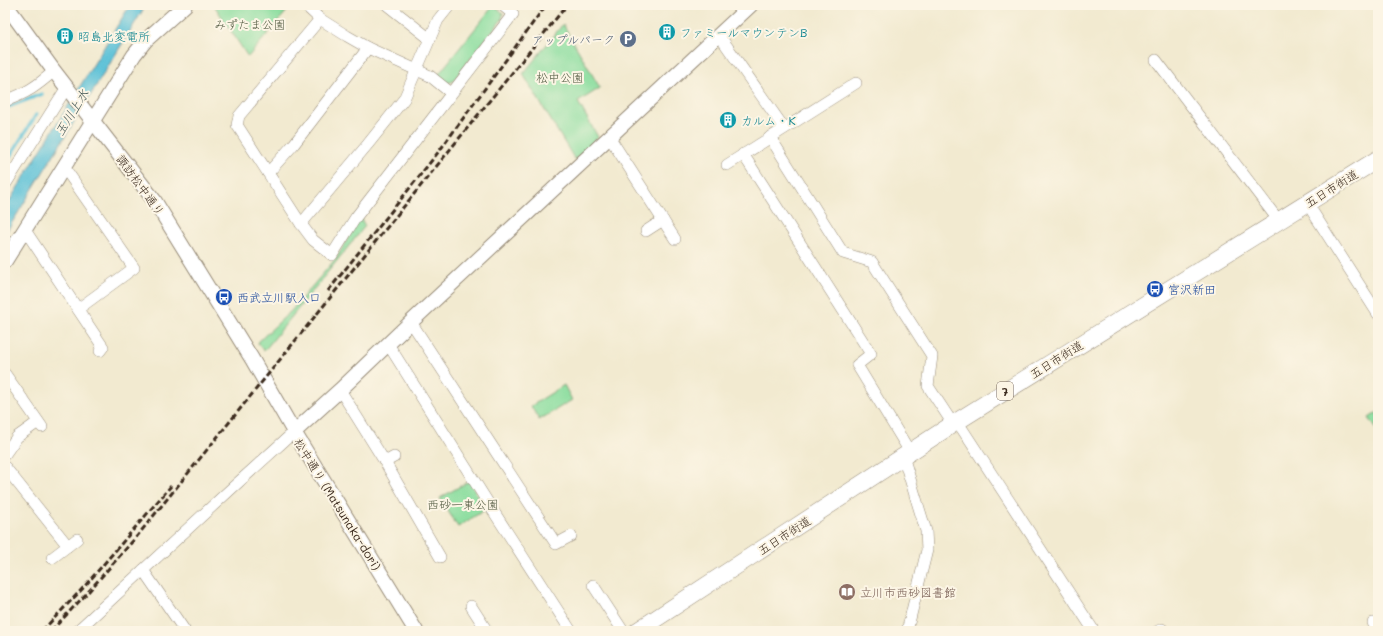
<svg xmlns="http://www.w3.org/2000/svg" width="1383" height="636" viewBox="0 0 1383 636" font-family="Mali,'Klee One',sans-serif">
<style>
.green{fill:#89dd9e;stroke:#62845e}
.water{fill:#59c0d7;stroke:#4a757a}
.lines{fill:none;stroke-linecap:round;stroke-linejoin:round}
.stream{stroke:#59c0d7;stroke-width:3.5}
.minor-casing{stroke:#968a77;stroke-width:12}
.tertiary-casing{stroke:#968a77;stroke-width:16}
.primary-casing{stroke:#968a77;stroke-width:18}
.minor{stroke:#fff;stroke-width:11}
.tertiary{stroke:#fff;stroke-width:14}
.primary{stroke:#fff;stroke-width:17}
.rail{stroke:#3b2a1e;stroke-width:3;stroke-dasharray:6 3;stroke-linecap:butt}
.labels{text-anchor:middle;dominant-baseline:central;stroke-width:4;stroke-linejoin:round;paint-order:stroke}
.shield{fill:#fcf5e5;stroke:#75675a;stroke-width:1}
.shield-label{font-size:11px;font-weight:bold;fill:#3b2a1e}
.park-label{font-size:12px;fill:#4e573e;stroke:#fcf5e5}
.culture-label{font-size:12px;fill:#0d838f;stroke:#fcf5e5;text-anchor:start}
.service-label{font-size:12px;fill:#4e5e75;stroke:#fcf5e5;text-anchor:end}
.street-label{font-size:12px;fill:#3b2a1e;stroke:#fcf5e5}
.transit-label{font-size:12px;fill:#164399;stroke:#fcf5e5;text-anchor:start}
.education-label{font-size:12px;fill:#785e54;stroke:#fcf5e5;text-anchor:start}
.water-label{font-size:13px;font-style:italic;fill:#445756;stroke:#fcf5e5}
</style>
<rect width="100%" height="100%" fill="#fcf5e5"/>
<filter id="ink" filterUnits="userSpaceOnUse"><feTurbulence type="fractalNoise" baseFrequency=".025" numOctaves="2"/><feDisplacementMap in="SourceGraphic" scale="8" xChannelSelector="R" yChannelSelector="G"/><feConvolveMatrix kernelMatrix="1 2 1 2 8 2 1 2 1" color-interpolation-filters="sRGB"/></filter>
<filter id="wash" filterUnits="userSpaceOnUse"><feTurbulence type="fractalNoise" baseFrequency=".012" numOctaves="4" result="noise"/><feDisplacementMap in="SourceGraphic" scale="16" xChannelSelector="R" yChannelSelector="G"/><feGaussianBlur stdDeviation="0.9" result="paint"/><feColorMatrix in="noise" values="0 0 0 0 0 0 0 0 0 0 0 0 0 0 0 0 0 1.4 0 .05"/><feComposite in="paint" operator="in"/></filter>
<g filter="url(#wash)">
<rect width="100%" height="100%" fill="#f2ead0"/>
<!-- green -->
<g class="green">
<path d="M214 5H292L248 57Z"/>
<path d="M494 5 503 13 502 19 453 81 448 83 438 75Z"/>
<path d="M563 24 600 88 578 102 598 137 575 160 523 74Z"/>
<path d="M360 217 365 226 264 351 258 344 259 341 292 310 337 257Z"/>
<path d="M564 385 572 400 539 420 531 406Z"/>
<path d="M1378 412V431L1369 418Z"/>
<path d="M469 481 486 509 458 527 440 498Z"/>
</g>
<!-- water -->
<path class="water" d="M130 5H146L5 234V208Z"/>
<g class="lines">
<!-- stream -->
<g class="stream">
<path d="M5 108 42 94"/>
<path d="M5 164 36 115"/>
</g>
</g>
</g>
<g filter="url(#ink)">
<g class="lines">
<!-- minor casing -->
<g class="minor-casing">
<g id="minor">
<path d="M305 5 320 19 347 36 368 48 430 76 451 93"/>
<path d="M387 5 430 39"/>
<path d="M320 19 239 116 237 125 301 224 313 240 332 255 356 217 513 14 502 5"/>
<path d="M719 35 784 128"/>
<path d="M1156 60 1279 221"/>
<path d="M5 101C27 93 37 86 54 71"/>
<path d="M770 137 843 253 872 262 932 356 928 386 953 424"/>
<path d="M610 138 675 239"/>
<path d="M743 154 871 354 857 365 910 452"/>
<path d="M727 165 856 83"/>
<path d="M64 167 134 268 78 309"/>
<path d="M268 173 294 144 368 48"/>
<path d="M5 185 67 87"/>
<path d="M1307 203 1378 314"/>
<path d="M301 224 368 144 404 99 438 20 450 5"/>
<path d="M25 230 103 347 100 351"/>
<path d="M646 231 663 220"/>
<path d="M411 322 556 544 571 536"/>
<path d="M388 344 492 509 571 631"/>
<path d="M5 374 42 427"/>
<path d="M340 390 385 462 440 557"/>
<path d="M957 421 1094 631"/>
<path d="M5 454 17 437 38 422"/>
<path d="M903 456 926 531 927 550 907 631"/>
<path d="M385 462 394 457"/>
<path d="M5 467 68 546"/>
<path d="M52 558 77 539"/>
<path d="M143 570 185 631"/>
<path d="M593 585 623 631"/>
<path d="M471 606 487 631"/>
<path d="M1373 623 1378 630"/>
<path d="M77 631 231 489 294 432"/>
<path d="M1158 631 1162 629"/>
</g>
</g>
<!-- tertiary casing -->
<g class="tertiary-casing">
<g id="tertiary">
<path d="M6 5 54 71 154 200 252 359 294 432 416 631"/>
<path d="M5 261 134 55 146 40 185 5"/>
<path d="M294 432 340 390 411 322 751 5"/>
</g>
</g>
<!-- primary casing -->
<g class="primary-casing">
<path id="primary" d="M637 631 953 424 1378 159"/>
</g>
<!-- minor -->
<use href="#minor" class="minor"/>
<!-- tertiary -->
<use href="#tertiary" class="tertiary"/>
<!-- primary -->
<use href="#primary" class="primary"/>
<!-- rail -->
<g class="rail">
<path d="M328 291 440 150 546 5"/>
<path d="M42 631 84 587 171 486"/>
<path d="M51 631 89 591 138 535 567 5"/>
</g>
</g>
</g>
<!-- icons -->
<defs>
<g id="building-disc" transform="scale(0.9)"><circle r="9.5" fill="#0f9aa8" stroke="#fcf5e5"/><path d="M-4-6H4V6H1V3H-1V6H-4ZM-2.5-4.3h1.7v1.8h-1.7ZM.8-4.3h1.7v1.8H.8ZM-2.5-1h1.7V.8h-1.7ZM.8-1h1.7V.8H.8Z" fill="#fff"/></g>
<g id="parking-disc" transform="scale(0.9)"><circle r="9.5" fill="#5c6f8a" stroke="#fcf5e5"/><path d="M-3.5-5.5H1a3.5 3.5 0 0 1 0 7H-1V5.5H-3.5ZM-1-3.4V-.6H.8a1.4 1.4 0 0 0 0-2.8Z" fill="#fff"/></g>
<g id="bus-disc" transform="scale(0.9)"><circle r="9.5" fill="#1a4fb4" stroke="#fcf5e5"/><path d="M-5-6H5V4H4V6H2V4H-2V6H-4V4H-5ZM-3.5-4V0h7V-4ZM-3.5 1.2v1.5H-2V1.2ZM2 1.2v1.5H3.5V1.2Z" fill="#fff"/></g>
<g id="library-disc" transform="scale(0.9)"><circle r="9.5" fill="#8d6e63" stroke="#fcf5e5"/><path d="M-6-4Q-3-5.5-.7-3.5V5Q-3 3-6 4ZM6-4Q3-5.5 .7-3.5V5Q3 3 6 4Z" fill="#fff"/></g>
</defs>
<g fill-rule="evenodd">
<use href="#building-disc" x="667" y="32"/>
<use href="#building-disc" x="65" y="36"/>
<use href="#parking-disc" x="628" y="39"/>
<use href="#building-disc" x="728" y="120"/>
<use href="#bus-disc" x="1155" y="289"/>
<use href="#bus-disc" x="224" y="297"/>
<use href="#library-disc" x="847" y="592"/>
</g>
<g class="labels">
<!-- shield labels -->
<rect class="shield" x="997" y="382" width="16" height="18" rx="3"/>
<g class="shield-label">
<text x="1005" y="391">7</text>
</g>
<!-- park labels -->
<g class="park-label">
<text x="250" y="24">みずたま公園</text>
<text x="560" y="77">松中公園</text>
<text x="463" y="504">西砂一東公園</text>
</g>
<!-- culture labels -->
<g class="culture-label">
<text x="680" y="32">ファミールマウンテンB</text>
<text x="78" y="36">昭島北変電所</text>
<text x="741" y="120">カルム・K</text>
</g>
<!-- service labels -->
<g class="service-label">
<text x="615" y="39">アップルパーク</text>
</g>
<!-- street labels -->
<g class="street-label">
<text transform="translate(141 185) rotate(54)">諏訪松中通り</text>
<text transform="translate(1331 188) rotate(-32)">五日市街道</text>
<text transform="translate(1056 359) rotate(-32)">五日市街道</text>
<text transform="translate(338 504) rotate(58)">松中通り (Matsunaka-dori)</text>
<text transform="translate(784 535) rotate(-33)">五日市街道</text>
</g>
<!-- transit labels -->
<g class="transit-label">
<text x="1168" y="289">宮沢新田</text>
<text x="237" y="297">西武立川駅入口</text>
</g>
<!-- education labels -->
<g class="education-label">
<text x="860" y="592">立川市西砂図書館</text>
</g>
<!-- water labels -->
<g class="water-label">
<text transform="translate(71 112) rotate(-58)">玉川上水</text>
</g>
</g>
<!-- margin -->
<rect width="1383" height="636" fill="none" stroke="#fcf5e5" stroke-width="20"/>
</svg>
